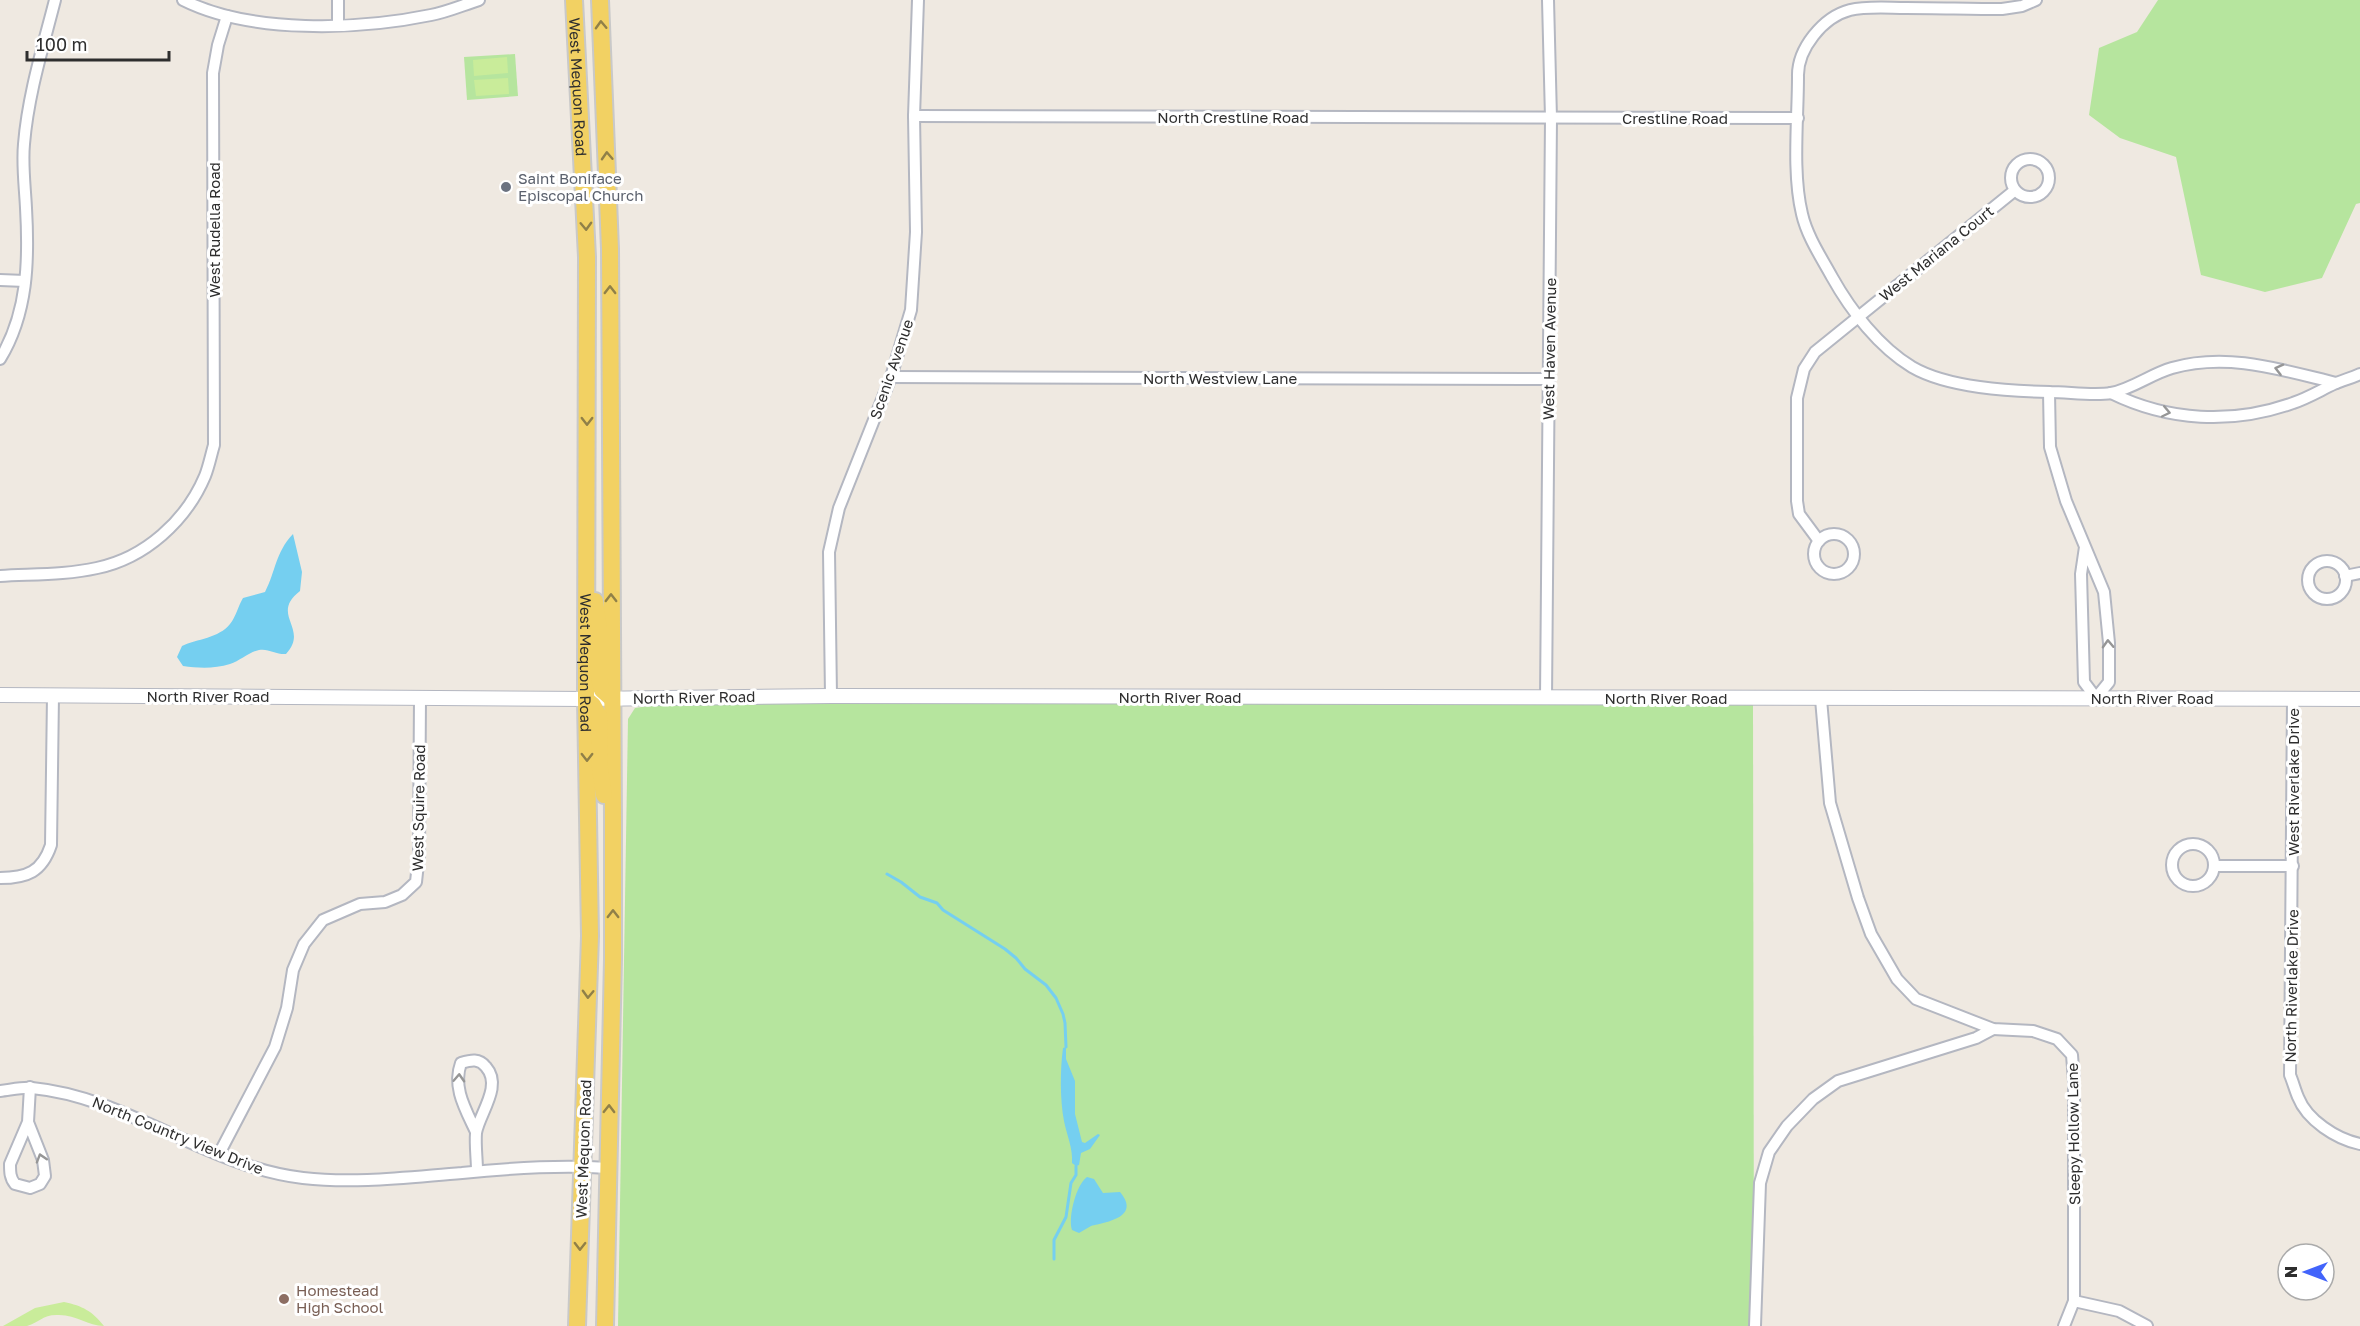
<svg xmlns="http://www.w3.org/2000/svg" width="2360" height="1326" viewBox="0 0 2360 1326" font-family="'Golos Text',sans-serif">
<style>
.green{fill:#b6e59e}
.pitch{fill:#c9ec9a}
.water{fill:#75cff0}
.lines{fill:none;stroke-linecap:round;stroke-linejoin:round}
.stream{stroke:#75cff0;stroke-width:3}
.minor-casing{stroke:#b4b7c1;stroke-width:14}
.tertiary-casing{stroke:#b4b7c1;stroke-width:16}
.primary-casing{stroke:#c9c9c9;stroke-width:20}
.minor{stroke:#fff;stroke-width:10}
.tertiary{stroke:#fff;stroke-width:14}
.primary{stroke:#f2d163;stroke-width:16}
.oneway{stroke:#908048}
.oneway2{stroke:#969696}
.worship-dot{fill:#6b7280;stroke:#fff;stroke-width:2}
.education-dot{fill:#8d6e63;stroke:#fff;stroke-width:2}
.labels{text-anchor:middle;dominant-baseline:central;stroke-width:6;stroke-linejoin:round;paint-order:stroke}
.street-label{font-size:15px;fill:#2e2e2e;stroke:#fff}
.worship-label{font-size:15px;fill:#5b616d;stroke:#fff;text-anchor:start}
.education-label{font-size:15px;fill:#785e54;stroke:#fff;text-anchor:start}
</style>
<rect width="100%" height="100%" fill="#efe9e1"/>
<!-- green -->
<g class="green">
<path d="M2158 0H2360V203L2356 204 2322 278 2265 292 2201 275 2176 157 2120 138 2089 115 2099 48 2137 32Z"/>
<path d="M515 54 518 96 467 100 464 57Z"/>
<path d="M745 703 1753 705 1754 1326H618L628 719 635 708 662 704Z"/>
</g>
<!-- pitch -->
<g class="pitch">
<path d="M507 57 508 73 474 76 473 60Z"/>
<path d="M508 78 509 94 476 96 474 80Z"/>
<path d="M64 1302C83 1306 92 1311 104 1326 88 1326 77 1315 59 1315 43 1314 40 1322 27 1326 20 1326 10 1326 3 1326L35 1308Z"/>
</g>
<!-- water -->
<g class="water">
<path d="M293 534 302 572 300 591C269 615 310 628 286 654 277 655 268 648 259 650 249 652 240 661 230 664 214 669 198 668 183 666L177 657 182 646C197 639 219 638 230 624 236 617 238 606 243 598L265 592C276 571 275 553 293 534Z"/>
<path d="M1066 1047V1059L1075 1081V1114L1082 1142 1085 1143 1098 1134 1100 1135 1090 1149 1081 1153 1079 1165 1076 1166 1072 1163C1073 1148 1067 1136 1064 1121 1060 1100 1060 1070 1063 1048Z"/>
<path d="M1087 1177 1094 1179 1103 1193 1120 1192C1141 1217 1107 1222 1091 1226 1087 1228 1083 1231 1079 1233L1072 1230C1068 1217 1076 1185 1087 1177Z"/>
</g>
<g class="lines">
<!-- stream -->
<g class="stream">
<path d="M887 874 901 882 920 897 937 903 943 910 1005 949 1016 958 1025 969 1046 985 1056 998 1063 1014 1065 1023 1066 1047"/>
<path d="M1054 1259V1240L1066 1217 1071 1183 1076 1175V1166"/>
</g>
<!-- minor casing -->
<g class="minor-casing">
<g id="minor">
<path d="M183 0C251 34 358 30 431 15 447 12 463 5 479 0"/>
<path d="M2036 0 2022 6 2002 9C1970 9 1938 8 1906 8 1888 8 1867 6 1850 10 1823 17 1797 49 1798 77 1798 119 1792 173 1802 214 1807 236 1821 257 1832 277 1851 311 1879 347 1912 367 1948 388 2010 391 2050 392 2068 392 2094 396 2111 393 2132 389 2151 374 2172 368 2228 352 2282 370 2336 383"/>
<path d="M338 25V0"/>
<path d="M914 116 1798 118"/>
<circle cx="2030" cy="178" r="19"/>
<path d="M0 280 25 281"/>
<path d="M0 359C28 313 29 260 26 208 25 187 22 165 24 144 28 95 43 47 55 0"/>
<path d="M891 377 1548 379"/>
<path d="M2049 392 2050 447 2066 501 2104 592 2109 643V682L2096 698 2084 682 2081 574 2085 547"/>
<path d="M2111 393C2168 421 2232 425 2293 403 2308 398 2321 390 2334 384 2343 380 2352 378 2360 374"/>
<circle cx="1834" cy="554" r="20"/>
<path d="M1819 541 1799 514 1797 501V398L1804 369 1815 352 2014 191"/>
<circle cx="2327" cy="580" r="19"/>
<path d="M0 576C32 574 66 575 97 568 145 558 186 521 205 476 209 466 211 455 214 445L213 73 218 45 227 16"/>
<path d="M2345 576 2360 573"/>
<path d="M831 696 829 552 839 508 891 377 911 310 916 232 914 116 918 0"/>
<path d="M1546 698 1551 118 1548 0"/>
<path d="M1821 699 1830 803 1858 898 1871 934 1897 979 1916 999 1993 1029 2033 1031 2057 1039 2072 1055 2074 1081V1301L2064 1326"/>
<path d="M2293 699 2290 1075C2293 1082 2295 1090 2298 1097 2307 1120 2336 1139 2360 1144"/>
<circle cx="2193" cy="865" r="21"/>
<path d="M2214 866H2293"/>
<path d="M0 878C27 878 42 872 51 845L53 695"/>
<path d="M0 1091C10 1090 22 1087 32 1088 128 1097 207 1167 303 1178 356 1184 409 1177 462 1173 510 1168 560 1165 608 1168"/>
<path d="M28 1122 43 1160 45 1176 40 1184 30 1188 15 1184C10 1178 10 1172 10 1164L28 1122 30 1087"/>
<path d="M476 1132C466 1110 452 1088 461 1063 471 1060 479 1058 486 1067 503 1086 479 1114 476 1133 475 1145 477 1159 477 1171"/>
<path d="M219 1154 275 1047 287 1008 293 970 304 944 323 920 360 904 385 902 402 895 416 882 419 854 420 697"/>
<path d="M2074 1301 2119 1311 2147 1326"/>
<path d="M1755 1326 1760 1183 1769 1152 1787 1126 1813 1099 1838 1081 1976 1038 1993 1029"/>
</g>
</g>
<!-- tertiary casing -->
<g class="tertiary-casing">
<path id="tertiary" d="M0 695 586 699 831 696 2360 699"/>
</g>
<!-- primary casing -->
<g class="primary-casing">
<g id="primary">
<path id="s1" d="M574 0 587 257 586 699 590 936 577 1326"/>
<path d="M600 0 610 249 613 821V959L605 1326"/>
<path d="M595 601 599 629V678L602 690 611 698"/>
<path d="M586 699 593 705 599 716 600 769 604 795"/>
</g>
</g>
<!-- minor -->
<use href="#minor" class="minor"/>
<!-- tertiary -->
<use href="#tertiary" class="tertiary"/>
<!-- primary -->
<use href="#primary" class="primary"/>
</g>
<!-- one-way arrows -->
<defs><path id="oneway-chevron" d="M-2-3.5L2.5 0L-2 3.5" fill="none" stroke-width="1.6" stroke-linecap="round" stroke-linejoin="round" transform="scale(1.5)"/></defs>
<g class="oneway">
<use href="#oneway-chevron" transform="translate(601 25) rotate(-92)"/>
<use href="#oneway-chevron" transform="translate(607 156) rotate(-93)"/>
<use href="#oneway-chevron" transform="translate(586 226) rotate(88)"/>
<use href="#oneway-chevron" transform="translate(610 290) rotate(-90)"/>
<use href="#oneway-chevron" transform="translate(587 421) rotate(90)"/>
<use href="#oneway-chevron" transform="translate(611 598) rotate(-90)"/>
<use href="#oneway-chevron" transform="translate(587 757) rotate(90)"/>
<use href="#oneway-chevron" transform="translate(613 914) rotate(-90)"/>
<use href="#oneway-chevron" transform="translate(588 994) rotate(92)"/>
<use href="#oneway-chevron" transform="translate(609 1109) rotate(-89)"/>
<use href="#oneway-chevron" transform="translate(580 1246) rotate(91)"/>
</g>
<g class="oneway2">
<use href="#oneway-chevron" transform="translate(2279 369) rotate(-166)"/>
<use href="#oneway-chevron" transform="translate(2166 412) rotate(12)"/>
<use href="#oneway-chevron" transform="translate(2108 644) rotate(-92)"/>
<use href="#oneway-chevron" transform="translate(459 1078) rotate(-87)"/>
<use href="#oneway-chevron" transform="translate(41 1158) rotate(-107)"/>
</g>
<!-- markers -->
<circle class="worship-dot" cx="506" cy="187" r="6"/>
<circle class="education-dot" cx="284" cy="1299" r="6"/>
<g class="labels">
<!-- street labels -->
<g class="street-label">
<text stroke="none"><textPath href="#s1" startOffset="87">West Mequon Road</textPath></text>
<text x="1233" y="117">North Crestline Road</text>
<text x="1675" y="118">Crestline Road</text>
<text transform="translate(214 230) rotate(-90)">West Rudella Road</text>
<text transform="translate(1936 253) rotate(-39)">West Mariana Court</text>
<text transform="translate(1549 349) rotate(-89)">West Haven Avenue</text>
<text transform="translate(891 369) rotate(-71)">Scenic Avenue</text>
<text x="1220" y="378">North Westview Lane</text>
<text stroke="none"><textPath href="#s1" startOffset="663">West Mequon Road</textPath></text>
<text x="208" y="696">North River Road</text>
<text transform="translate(694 697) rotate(-1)">North River Road</text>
<text x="1180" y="697">North River Road</text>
<text x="1666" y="698">North River Road</text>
<text x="2152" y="698">North River Road</text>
<text transform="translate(2293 782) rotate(-90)">West Riverlake Drive</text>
<text transform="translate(418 808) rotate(-89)">West Squire Road</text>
<text transform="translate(2291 986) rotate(-89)">North Riverlake Drive</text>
<text transform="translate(2073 1134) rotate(-91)">Sleepy Hollow Lane</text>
<text transform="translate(178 1135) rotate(22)">North Country View Drive</text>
<text transform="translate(583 1149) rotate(-88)">West Mequon Road</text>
</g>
<!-- worship labels -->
<g class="worship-label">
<text x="518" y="178">Saint Boniface<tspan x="518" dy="17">Episcopal Church</tspan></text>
</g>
<!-- education labels -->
<g class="education-label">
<text x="296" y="1290">Homestead<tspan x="296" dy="17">High School</tspan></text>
</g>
</g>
<!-- north arrow -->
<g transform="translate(2306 1272) rotate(270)"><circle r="28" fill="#ffffff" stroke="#ababab" stroke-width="1.5"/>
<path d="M0-4.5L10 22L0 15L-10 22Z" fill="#4264fb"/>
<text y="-9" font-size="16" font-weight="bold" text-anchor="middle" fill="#2e2e2e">N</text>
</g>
<!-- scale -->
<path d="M27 51v9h142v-9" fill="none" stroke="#2e2e2e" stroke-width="3"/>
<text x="36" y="51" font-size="18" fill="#2e2e2e" stroke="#ffffff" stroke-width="4.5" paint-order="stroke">100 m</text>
</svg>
